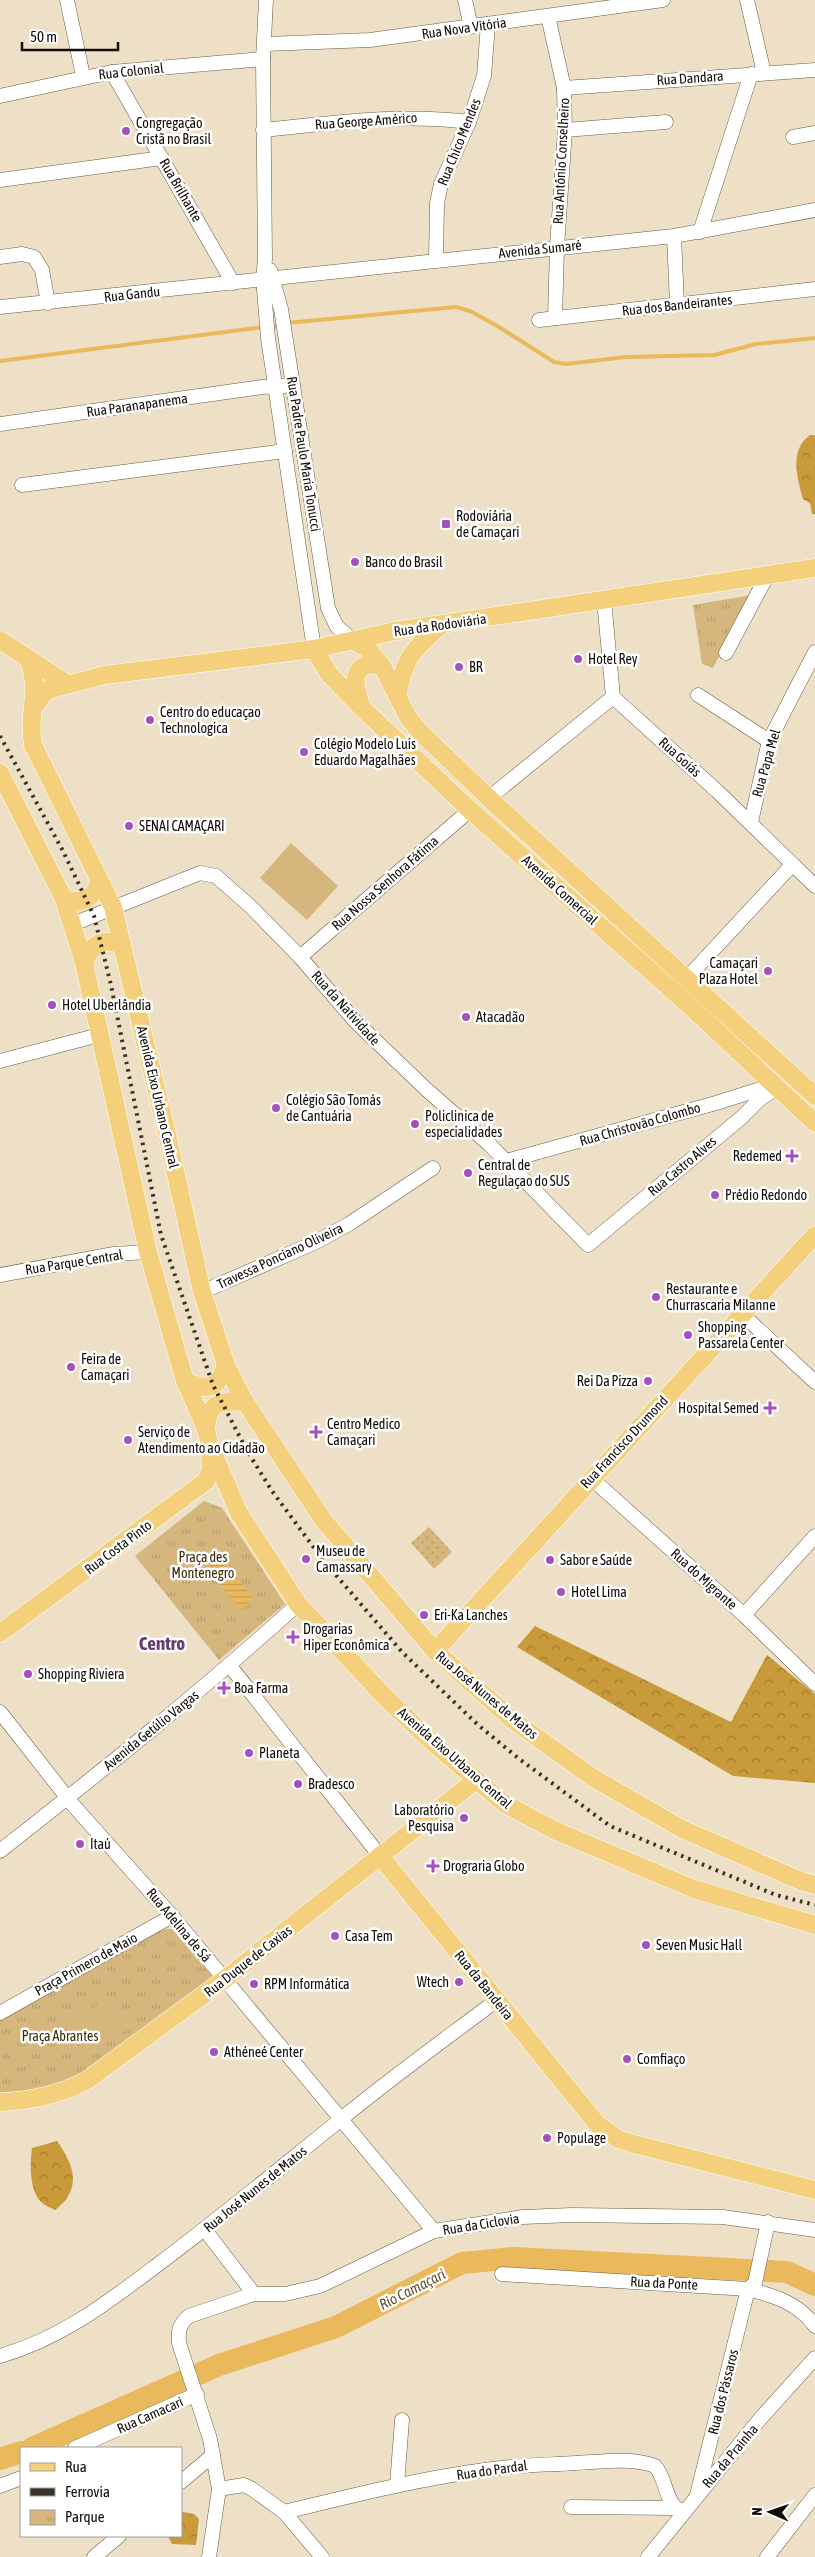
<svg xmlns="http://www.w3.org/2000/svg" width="815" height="2557" viewBox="0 0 815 2557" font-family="'Asap Condensed',sans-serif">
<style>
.grass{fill:url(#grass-dots)}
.forest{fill:url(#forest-crowns)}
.park{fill:url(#park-tufts)}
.pitch{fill:#d5b67d}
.water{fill:url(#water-rules)}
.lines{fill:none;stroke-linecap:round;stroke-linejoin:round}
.stream{stroke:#e9b95b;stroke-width:4}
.river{stroke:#e9b95b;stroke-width:22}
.minor-casing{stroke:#665a45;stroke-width:15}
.major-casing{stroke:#fff;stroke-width:19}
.minor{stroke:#fff;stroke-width:14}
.major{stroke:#f4d07d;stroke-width:18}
.rail{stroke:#373127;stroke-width:4;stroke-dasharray:2.5 5;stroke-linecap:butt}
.poi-dot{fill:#a650be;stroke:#fff;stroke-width:2}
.labels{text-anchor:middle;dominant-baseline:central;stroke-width:5;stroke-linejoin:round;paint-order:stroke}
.street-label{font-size:14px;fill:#100c05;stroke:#fff}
.poi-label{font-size:14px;fill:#100c05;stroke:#fff;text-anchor:start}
.park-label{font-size:14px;fill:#3c2900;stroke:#fff}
.water-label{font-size:15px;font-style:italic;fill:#644f28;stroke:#fff}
.district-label{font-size:19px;font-weight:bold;fill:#663c72;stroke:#fff}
</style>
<defs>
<pattern id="grass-dots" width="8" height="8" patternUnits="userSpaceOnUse" patternTransform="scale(1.25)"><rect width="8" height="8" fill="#d5b67d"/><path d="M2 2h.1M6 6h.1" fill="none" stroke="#b69b6b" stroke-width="1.8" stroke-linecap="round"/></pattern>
<pattern id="forest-crowns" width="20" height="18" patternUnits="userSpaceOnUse" patternTransform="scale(1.25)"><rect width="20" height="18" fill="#c99a39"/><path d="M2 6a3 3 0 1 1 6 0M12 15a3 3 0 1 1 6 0" fill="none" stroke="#a27c2e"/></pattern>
<pattern id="park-tufts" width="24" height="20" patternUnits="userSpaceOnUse" patternTransform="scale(1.25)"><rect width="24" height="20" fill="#d5b67d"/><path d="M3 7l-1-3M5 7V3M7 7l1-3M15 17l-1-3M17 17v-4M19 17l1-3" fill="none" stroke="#b69b6b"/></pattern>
<pattern id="water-rules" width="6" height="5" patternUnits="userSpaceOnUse" patternTransform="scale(1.25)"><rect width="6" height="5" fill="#e9b95b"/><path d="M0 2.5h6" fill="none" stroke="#c79e4e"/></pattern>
</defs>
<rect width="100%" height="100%" fill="#eee0c7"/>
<!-- grass -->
<path class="grass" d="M429 1527 452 1552 434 1569 411 1543Z"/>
<!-- forest -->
<g class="forest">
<path d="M810 435H815V514H812L810 503 803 499C797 478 789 450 810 435Z"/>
<path d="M535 1626 731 1722 767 1655 815 1694V1783L733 1776 517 1647Z"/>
<path d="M57 2141C74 2165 83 2189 55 2210 51 2208 44 2205 41 2202 29 2189 30 2164 32 2148Z"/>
<path d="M183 2512 194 2514 199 2519 196 2545 172 2544 168 2536H181V2513Z"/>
</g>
<!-- park -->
<g class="park">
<path d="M752 595 713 668 702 664 693 605Z"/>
<path d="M204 1501 222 1508 285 1604 219 1660 135 1556Z"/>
<path d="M166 1929H172L215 1980 75 2080 33 2093 0 2095V2017L149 1935Z"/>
</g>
<!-- pitch -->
<g class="pitch">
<path d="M291 843 338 886 307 920 260 878Z"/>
<path d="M116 1996 132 2028 82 2052 67 2021Z"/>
</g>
<!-- water -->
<path class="water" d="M219 1557 254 1599 241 1610 206 1569Z"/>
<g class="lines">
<!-- stream -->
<g class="stream">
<path d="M287 323 456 307 470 311 499 327 554 362 566 364 626 357 714 355 756 344 815 338"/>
<path d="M0 361 280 325"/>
</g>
<!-- river -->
<g class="river">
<path d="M32 2448 219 2365 336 2327 462 2263 514 2258 787 2272 815 2285"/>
<path d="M0 2459 21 2452"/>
</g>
<!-- minor casing -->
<g class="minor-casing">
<g id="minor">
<path d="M67 0 83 76"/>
<path d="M266 0 263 59 265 259 263 278 268 338 314 649"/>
<path d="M465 0 471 27"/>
<path d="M747 0 764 73"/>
<path d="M548 16 564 88 565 130 557 247 555 318"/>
<path d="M265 44 370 40 663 0"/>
<path d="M112 72 233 283"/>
<path d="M564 88 815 70"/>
<path d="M0 96 112 72 263 59"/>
<path d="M263 130C332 123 400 113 469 122"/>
<path d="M565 130 666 122"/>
<path d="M793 137 815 133"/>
<path d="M0 180 162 158"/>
<path d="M700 232 751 74"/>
<path d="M674 236 677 305"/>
<path d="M0 257 22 254 34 257 42 270 48 303"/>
<path d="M436 260 437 203 441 184 469 122 484 76 488 24"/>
<path d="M270 270 281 309 328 608 337 627 354 641"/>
<path d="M0 307 674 236 815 210"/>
<path d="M539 320 815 289"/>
<path d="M0 424 262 387 284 386"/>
<path d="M22 485 285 451"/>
<path d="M604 600 613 697 717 791 815 886"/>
<path d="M726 653 767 576"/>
<path d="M698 695 769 741"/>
<path d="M489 798 613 697"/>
<path d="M751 822 769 741 815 652"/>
<path d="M73 924 200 873 216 876 251 907 300 957 355 1021 427 1090 490 1145 588 1245 741 1118 761 1098 777 1088"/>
<path d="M300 957 470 810"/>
<path d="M687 978 792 865"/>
<path d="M0 1061 99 1035"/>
<path d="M506 1161 716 1103 770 1086"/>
<path d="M0 1275 114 1254 148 1252"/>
<path d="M202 1292 316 1242 349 1224 433 1168"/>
<path d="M742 1314 815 1382"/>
<path d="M591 1478 744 1615 815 1684"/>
<path d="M744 1615 815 1536"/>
<path d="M230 1666 380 1856"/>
<path d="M0 1712 73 1805 172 1916 434 2231"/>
<path d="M0 1851C102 1771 202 1691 298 1604"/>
<path d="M0 2013 172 1916"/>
<path d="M205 2230 254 2294"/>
<path d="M502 2274 748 2289C775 2296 798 2303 815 2326"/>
<path d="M0 2356C60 2339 107 2303 156 2266 219 2219 279 2169 340 2120 391 2078 444 2040 497 2000"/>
<path d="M75 2448 197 2394"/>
<path d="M181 2482 213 2455"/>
<path d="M397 2485 402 2420"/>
<path d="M0 2486 21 2478"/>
<path d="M219 2489 244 2485 252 2489 284 2512 322 2557"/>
<path d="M697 2495 748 2289 755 2283 768 2222"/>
<path d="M571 2507 676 2508 680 2510"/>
<path d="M284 2512C351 2496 417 2479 485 2470 515 2465 545 2465 576 2463 600 2462 632 2457 655 2466 666 2478 664 2496 676 2508"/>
<path d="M94 2557 119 2536"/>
<path d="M209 2557 219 2489 210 2439 179 2343C178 2331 179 2324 189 2316L254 2294H285L320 2286 434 2231 523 2217 572 2215 723 2217 815 2230"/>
<path d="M648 2557 760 2419 815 2358"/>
<path d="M767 2557 815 2495"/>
</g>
</g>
<!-- major casing -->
<g class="major-casing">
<g id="major">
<path d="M0 640 66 683"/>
<path d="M354 641 368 649 382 666 408 717 419 731 494 803 815 1096"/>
<path d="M314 649 329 674 362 708 470 810 692 1008 815 1123"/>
<path d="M29 661C41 693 27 713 33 745L113 907 167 1134 202 1292 226 1365 245 1402 324 1521 435 1651 514 1721 595 1779 682 1829 801 1881 815 1885"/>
<path d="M397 696C406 655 411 652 441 625"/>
<path d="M361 705C353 684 350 659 382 666"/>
<path d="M33 708 47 690 105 675 314 649 395 631 815 568"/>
<path d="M0 773 64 899 84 963 148 1252 185 1381 206 1429 210 1446 239 1513 298 1604 384 1696 433 1743 505 1804 556 1831 694 1889 815 1925"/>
<path d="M64 899C83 905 92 899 100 882"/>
<path d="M84 963C94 942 99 939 122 944"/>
<path d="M185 1381C208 1391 217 1390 226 1365"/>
<path d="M206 1429C208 1403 219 1400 245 1402"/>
<path d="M0 1633 206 1481 211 1469 210 1452"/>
<path d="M435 1651 815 1235"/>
<path d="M380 1856 597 2124 618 2139 634 2144 815 2190"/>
<path d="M0 2102C31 2101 58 2095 86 2081L225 1979 476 1780"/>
</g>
</g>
<!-- minor -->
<use href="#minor" class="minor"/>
<!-- major -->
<use href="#major" class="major"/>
<!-- rail -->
<path class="rail" d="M0 736 63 851 94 916 111 985 161 1235 213 1385 246 1449 272 1491 323 1560 402 1652 477 1724 518 1758 610 1826 776 1895 815 1905"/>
</g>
<!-- markers -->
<g class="poi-dot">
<circle cx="126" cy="131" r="5"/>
<rect x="441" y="519" width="10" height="10" rx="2.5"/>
<circle cx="355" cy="562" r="5"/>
<circle cx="578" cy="659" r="5"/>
<circle cx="459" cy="667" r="5"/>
<circle cx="150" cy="720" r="5"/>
<circle cx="304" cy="752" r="5"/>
<circle cx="129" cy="826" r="5"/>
<circle cx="768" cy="971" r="5"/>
<circle cx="52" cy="1005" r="5"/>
<circle cx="466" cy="1017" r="5"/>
<circle cx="276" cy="1108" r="5"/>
<circle cx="415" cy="1124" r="5"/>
<path d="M789.5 1148.5h5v5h5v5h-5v5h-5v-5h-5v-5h5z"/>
<circle cx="468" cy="1173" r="5"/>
<circle cx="715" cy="1195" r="5"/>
<circle cx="656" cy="1297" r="5"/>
<circle cx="688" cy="1335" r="5"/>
<circle cx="71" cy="1367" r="5"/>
<circle cx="648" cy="1381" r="5"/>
<path d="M767.5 1400.5h5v5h5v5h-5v5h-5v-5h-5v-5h5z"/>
<path d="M313.5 1424.5h5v5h5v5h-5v5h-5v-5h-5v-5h5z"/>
<circle cx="128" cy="1440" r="5"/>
<circle cx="306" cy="1559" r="5"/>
<circle cx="550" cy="1560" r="5"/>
<circle cx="561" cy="1592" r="5"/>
<circle cx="424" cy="1615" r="5"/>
<path d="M290.5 1629.5h5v5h5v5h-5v5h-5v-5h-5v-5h5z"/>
<circle cx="28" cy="1674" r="5"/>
<path d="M221.5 1680.5h5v5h5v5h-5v5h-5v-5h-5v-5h5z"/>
<circle cx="249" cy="1753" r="5"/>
<circle cx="298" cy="1784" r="5"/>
<circle cx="464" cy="1818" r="5"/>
<circle cx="80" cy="1844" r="5"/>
<path d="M430.5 1858.5h5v5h5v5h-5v5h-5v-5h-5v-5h5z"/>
<circle cx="335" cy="1936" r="5"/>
<circle cx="646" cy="1945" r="5"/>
<circle cx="459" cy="1982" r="5"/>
<circle cx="254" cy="1984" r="5"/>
<circle cx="214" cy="2052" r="5"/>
<circle cx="627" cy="2059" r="5"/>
<circle cx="547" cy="2138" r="5"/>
</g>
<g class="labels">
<!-- street labels -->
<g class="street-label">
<text transform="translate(464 28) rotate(-8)">Rua Nova Vitória</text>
<text transform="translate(131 71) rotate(-6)">Rua Colonial</text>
<text transform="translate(690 78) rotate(-4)">Rua Dandara</text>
<text transform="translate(366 121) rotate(-4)">Rua George Américo</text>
<text transform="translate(459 142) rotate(-68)">Rua Chico Mendes</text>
<text transform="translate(561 161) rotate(-87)">Rua Antônio Conselheiro</text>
<text transform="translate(181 190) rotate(60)">Rua Brilhante</text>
<text transform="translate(540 249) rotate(-6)">Avenida Sumaré</text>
<text transform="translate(132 294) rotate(-6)">Rua Gandu</text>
<text transform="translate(677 305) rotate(-6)">Rua dos Bandeirantes</text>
<text transform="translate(137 405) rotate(-8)">Rua Paranapanema</text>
<text transform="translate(304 454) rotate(81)">Rua Padre Paulo Maria Tonucci</text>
<text transform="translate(440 625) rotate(-8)">Rua da Rodoviária</text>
<text transform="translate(680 757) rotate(42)">Rua Goiás</text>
<text transform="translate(766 763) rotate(-74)">Rua Papa Mel</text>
<text transform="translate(385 883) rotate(-41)">Rua Nossa Senhora Fátima</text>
<text transform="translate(560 890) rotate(42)">Avenida Comercial</text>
<text transform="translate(346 1008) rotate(48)">Rua da Natividade</text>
<text transform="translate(158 1097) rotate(77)">Avenida Eixo Urbano Central</text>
<text transform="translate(640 1124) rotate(-16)">Rua Christovão Colombo</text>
<text transform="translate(682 1166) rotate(-40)">Rua Castro Alves</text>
<text transform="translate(280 1256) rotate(-25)">Travessa Ponciano Oliveira</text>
<text transform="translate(74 1262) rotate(-9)">Rua Parque Central</text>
<text transform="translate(624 1442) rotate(-47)">Rua Francisco Drumond</text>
<text transform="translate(118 1547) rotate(-37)">Rua Costa Pinto</text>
<text transform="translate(704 1579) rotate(42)">Rua do Migrante</text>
<text transform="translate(487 1695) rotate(40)">Rua José Nunes de Matos</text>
<text transform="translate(151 1730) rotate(-39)">Avenida Getúlio Vargas</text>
<text transform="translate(455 1758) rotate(41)">Avenida Eixo Urbano Central</text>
<text transform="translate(179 1925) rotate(50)">Rua Adelina de Sá</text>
<text transform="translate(248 1961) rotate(-38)">Rua Duque de Caxias</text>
<text transform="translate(86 1964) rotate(-29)">Praça Primero de Maio</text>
<text transform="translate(484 1985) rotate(51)">Rua da Bandeira</text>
<text transform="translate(255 2189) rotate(-39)">Rua José Nunes de Matos</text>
<text transform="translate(481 2224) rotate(-9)">Rua da Ciclovia</text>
<text transform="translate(664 2283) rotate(3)">Rua da Ponte</text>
<text transform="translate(723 2392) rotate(-76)">Rua dos Pássaros</text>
<text transform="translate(150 2415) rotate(-24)">Rua Camacari</text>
<text transform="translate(730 2456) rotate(-50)">Rua da Prainha</text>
<text transform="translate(492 2470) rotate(-8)">Rua do Pardal</text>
</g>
<!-- poi labels -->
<g class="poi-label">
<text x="136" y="123">Congregação<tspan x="136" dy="16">Cristã no Brasil</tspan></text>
<text x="456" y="516">Rodoviária<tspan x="456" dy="16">de Camaçari</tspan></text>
<text x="365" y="562">Banco do Brasil</text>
<text x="588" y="659">Hotel Rey</text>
<text x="469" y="667">BR</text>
<text x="160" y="712">Centro do educaçao<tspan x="160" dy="16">Technologica</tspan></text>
<text x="314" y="744">Colégio Modelo Luis<tspan x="314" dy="16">Eduardo Magalhães</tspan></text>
<text x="139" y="826">SENAI CAMAÇARI</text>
<text x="758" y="963" text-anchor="end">Camaçari<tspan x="758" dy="16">Plaza Hotel</tspan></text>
<text x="62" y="1005">Hotel Uberlândia</text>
<text x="476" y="1017">Atacadão</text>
<text x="286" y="1100">Colégio São Tomás<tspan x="286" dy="16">de Cantuária</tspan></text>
<text x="425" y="1116">Policlinica de<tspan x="425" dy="16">especialidades</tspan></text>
<text x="782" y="1156" text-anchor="end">Redemed</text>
<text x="478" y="1165">Central de<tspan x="478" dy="16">Regulaçao do SUS</tspan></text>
<text x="725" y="1195">Prédio Redondo</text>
<text x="666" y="1289">Restaurante e<tspan x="666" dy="16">Churrascaria Milanne</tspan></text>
<text x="698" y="1327">Shopping<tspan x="698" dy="16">Passarela Center</tspan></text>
<text x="81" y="1359">Feira de<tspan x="81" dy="16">Camaçari</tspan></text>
<text x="638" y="1381" text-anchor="end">Rei Da Pizza</text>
<text x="759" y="1408" text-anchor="end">Hospital Semed</text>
<text x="327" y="1424">Centro Medico<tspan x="327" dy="16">Camaçari</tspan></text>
<text x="138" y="1432">Serviço de<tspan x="138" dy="16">Atendimento ao Cidadão</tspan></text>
<text x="316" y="1551">Museu de<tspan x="316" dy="16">Camassary</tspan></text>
<text x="560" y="1560">Sabor e Saúde</text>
<text x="571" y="1592">Hotel Lima</text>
<text x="434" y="1615">Eri-Ka Lanches</text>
<text x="303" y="1629">Drogarias<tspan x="303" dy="16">Hiper Econômica</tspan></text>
<text x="38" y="1674">Shopping Riviera</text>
<text x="234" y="1688">Boa Farma</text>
<text x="259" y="1753">Planeta</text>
<text x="308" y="1784">Bradesco</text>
<text x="454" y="1810" text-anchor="end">Laboratório<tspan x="454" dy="16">Pesquisa</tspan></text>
<text x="90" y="1844">Itaú</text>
<text x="443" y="1866">Drograria Globo</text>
<text x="345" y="1936">Casa Tem</text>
<text x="656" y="1945">Seven Music Hall</text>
<text x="449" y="1982" text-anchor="end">Wtech</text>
<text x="264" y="1984">RPM Informática</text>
<text x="224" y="2052">Athéneé Center</text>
<text x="637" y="2059">Comfiaço</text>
<text x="557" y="2138">Populage</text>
</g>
<!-- park labels -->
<g class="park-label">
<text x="203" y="1557">Praça des<tspan x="203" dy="16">Montenegro</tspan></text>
<text x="60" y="2036">Praça Abrantes</text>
</g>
<!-- water labels -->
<g class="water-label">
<text transform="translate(412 2289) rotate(-27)">Rio Camaçari</text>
</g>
<!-- district labels -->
<g class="district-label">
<text x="162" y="1643">Centro</text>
</g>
</g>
<!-- legend -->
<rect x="20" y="2447" width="162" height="90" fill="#ffffff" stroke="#9f9e9b"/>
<rect x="30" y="2463" width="25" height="8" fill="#f4d07d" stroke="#9f9e9b"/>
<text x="65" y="2472" font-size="15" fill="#100c05">Rua</text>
<rect x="30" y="2488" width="25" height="8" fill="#373127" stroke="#9f9e9b"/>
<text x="65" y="2497" font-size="15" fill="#100c05">Ferrovia</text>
<rect x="30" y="2510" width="25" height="15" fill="url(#park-tufts)" stroke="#9f9e9b"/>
<text x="65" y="2522" font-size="15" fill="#100c05">Parque</text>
<!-- north arrow -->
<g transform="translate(770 2512) rotate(272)" stroke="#ffffff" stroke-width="4" paint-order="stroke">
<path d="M0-4L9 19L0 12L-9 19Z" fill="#100c05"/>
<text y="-8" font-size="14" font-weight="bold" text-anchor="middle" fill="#100c05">N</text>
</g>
<!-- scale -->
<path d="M22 42v8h96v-8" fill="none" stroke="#100c05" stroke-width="2.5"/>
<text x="30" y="42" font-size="15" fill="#100c05" stroke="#ffffff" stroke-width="4" paint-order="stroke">50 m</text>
</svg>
